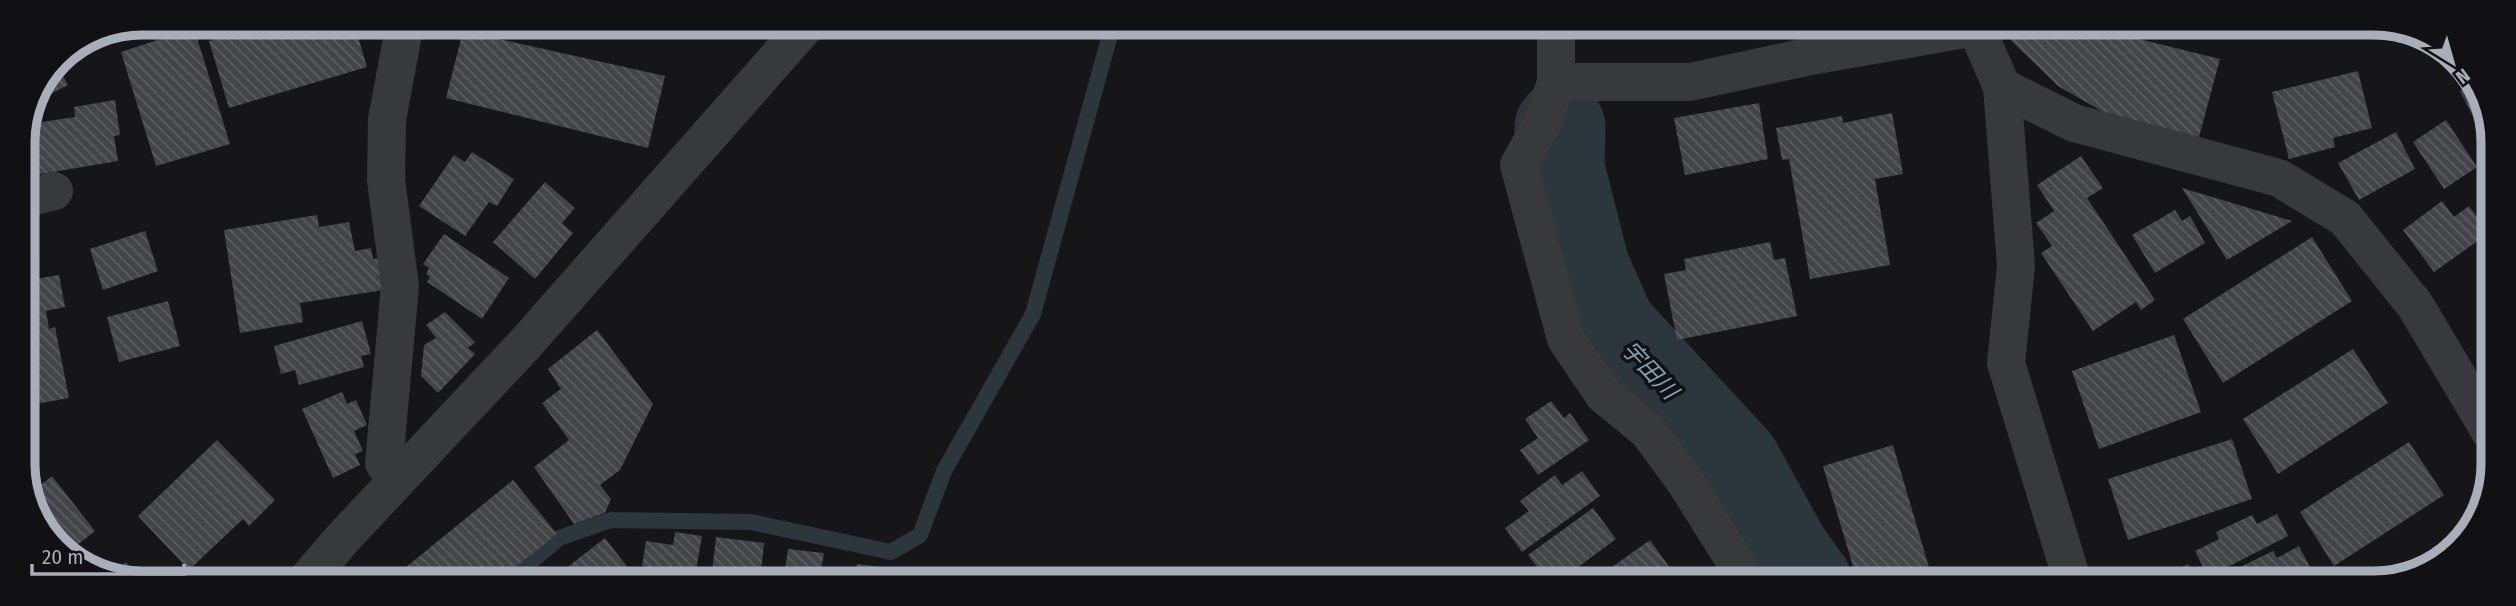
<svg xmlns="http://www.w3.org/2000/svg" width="2516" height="606" viewBox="0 0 2516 606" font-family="'Fira Sans Condensed','Noto Sans JP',sans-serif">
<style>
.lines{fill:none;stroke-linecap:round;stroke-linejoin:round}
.stream{stroke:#2c373c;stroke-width:16}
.river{stroke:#2c373c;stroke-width:91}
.building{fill:url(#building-back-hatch)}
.minor{stroke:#37393d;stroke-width:38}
.labels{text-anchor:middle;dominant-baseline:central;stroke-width:7;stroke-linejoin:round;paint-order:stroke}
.water-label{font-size:23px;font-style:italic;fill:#7fa3b2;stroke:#111113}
.rim{fill:none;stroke:#a8afb8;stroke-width:9}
</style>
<defs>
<pattern id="building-back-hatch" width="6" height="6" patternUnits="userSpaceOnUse" patternTransform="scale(1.75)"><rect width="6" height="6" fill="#424448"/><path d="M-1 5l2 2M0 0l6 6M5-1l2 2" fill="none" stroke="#5a5c60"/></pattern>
</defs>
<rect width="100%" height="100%" fill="#161618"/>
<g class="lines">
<!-- stream -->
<path class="stream" d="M509 581 559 538 611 520 751 522 891 552 920 535 944 471 1033 314 1113 24"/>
<!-- river -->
<path class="river" d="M1560 127 1559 168 1584 267 1611 328 1735 462 1784 551 1807 583"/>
</g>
<!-- building -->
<g class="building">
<path d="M142 23 150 24 105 36 103 30Z"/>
<path d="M272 23H354L367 67 229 108 209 41Z"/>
<path d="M720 23H751L750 28 720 25Z"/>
<path d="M1766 24H1828V28L1766 27Z"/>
<path d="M1995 25H2108L2139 39 2220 59 2199 137 2107 114 2058 86Z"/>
<path d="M194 28 230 144 156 166 121 52Z"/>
<path d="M463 31 665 76 648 148 446 98Z"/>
<path d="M56 63 68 85 39 100Z"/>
<path d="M2358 71 2372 128 2333 138 2335 147 2289 159 2272 92Z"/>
<path d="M2473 85 2491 119V130L2482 134 2460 91Z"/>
<path d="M115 100 120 135 114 136 118 161 23 177V145L33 144 29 124 75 117 74 107Z"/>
<path d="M1759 103 1768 159 1685 175 1674 118Z"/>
<path d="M1892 113 1903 174 1875 179 1890 265 1810 279 1789 159 1782 160 1776 128 1842 116 1843 123Z"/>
<path d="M2446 120 2477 167 2444 189 2413 142Z"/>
<path d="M2396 132 2415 169 2359 200 2338 163Z"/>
<path d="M472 152 514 179 497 206 489 202 465 236 419 206 454 155 465 162Z"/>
<path d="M2081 156 2103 188 2087 198 2155 300 2141 310 2136 302 2093 331 2041 253 2052 246 2036 223 2054 211 2037 185Z"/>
<path d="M545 182 575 208 562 223 573 233 535 279 493 242Z"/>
<path d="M2491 187V218L2477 197Z"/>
<path d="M2182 188 2292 221 2227 260Z"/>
<path d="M2442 201 2454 217 2469 206 2489 233 2434 272 2403 230Z"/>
<path d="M2175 210 2182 221 2190 216 2205 243 2155 273 2132 235Z"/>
<path d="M317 215 319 227 349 222 355 251 371 248 373 259 385 258 390 289 300 303 303 322 240 333 224 230Z"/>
<path d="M145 231 158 271 103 290 90 249Z"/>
<path d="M444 234 509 278 482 319 427 282 430 277 426 274 429 268 423 264Z"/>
<path d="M2312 237 2352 301 2223 383 2183 319Z"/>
<path d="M1770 242 1774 260 1785 258 1797 316 1677 340 1664 274 1686 270 1684 259Z"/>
<path d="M59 275 65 307 46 311 49 329 55 327 69 398 25 406 24 281Z"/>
<path d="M168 301 180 346 119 362 107 317Z"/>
<path d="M445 312 475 342 468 348 475 354 438 393 421 376 424 345 436 338 426 325Z"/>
<path d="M362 321 371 354 361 356 364 367 299 385 295 370 281 374 274 346Z"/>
<path d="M597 330 653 404 620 470 600 485 611 499 605 513 574 524 534 467 569 440 542 403 561 389 548 369Z"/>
<path d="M2174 335 2201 412 2099 449 2072 371Z"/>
<path d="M2353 349 2388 403 2278 474 2243 419Z"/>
<path d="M342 392 347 404 356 400 367 425 354 431 363 451 355 454 360 465 333 478 302 409Z"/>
<path d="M1551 401 1564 418 1570 413 1589 440 1538 475 1520 450 1538 438 1525 419Z"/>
<path d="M2232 439 2252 499 2128 540 2108 479Z"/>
<path d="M217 440 275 500 249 526 243 519 189 570 138 516Z"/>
<path d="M2409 442 2444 495 2334 566 2300 512Z"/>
<path d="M1893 445 1933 581 1892 583 1891 580 1882 583H1858L1823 466Z"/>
<path d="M1582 471 1600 496 1522 552 1505 528 1529 511 1520 501 1555 475 1562 485Z"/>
<path d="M52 476 95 531 67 553 58 549 29 494Z"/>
<path d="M513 480 557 534 498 581H418L406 567Z"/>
<path d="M1593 508 1616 539 1558 582H1548L1528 555Z"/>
<path d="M2277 514 2288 536 2208 577 2195 551 2219 539 2216 532 2252 515 2257 524Z"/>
<path d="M675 532 702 536 694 582 658 581 659 576 651 574 652 568 642 566 646 541 673 545Z"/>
<path d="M2464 534 2453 553 2406 573 2405 572Z"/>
<path d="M716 537 764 543 760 582H711Z"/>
<path d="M605 538 632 573 621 581H568L561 572Z"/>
<path d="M1650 540 1680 582H1591Z"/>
<path d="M2299 546 2311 569 2284 583H2223L2220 577 2273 551 2277 558Z"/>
<path d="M788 549 824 553 819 582H783Z"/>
<path d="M126 562 141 581H119L109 576Z"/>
<path d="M857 564 882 567 881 582H855Z"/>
<path d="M2188 564 2199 583H2164L2162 579Z"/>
</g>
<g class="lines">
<!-- minor -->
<g class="minor">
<path d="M1556 24V82L1544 120 1519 165 1566 339 1604 395 1648 431 1686 483 1748 582"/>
<path d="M1975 25 2002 87 2016 266 2006 363 2073 583"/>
<path d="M1556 82H1690L1811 56 1976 27"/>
<path d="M2002 87 2074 123 2279 178 2345 218 2415 305 2491 433"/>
<path d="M23 199 54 191"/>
<path d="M396 481 384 463 400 286 386 180 387 120 405 23"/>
<path d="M306 581 343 538 526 343 808 23"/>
</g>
</g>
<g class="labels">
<!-- water labels -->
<g class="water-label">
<text transform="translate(1650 370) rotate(47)">宇田川</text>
</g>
</g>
<!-- crop -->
<path d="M0 0H2516V606H0ZM142 35H2374A107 107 0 0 1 2481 142V464A107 107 0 0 1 2374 571H142A107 107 0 0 1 35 464V142A107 107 0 0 1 142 35Z" fill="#111113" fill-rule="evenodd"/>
<path class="rim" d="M142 35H2374A107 107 0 0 1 2481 142V464A107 107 0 0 1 2374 571H142A107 107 0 0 1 35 464V142A107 107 0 0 1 142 35Z"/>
<!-- north arrow -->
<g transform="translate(2453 63) rotate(143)" stroke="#111113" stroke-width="5" paint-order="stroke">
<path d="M0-5L12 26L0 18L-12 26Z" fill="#a8afb8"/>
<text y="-10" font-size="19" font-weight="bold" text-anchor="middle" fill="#a8afb8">N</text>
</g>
<!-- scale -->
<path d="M32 564v10h152v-10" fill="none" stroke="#a8afb8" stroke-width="3.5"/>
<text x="42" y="564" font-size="21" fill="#a8afb8" stroke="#111113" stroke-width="5" paint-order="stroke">20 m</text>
</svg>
